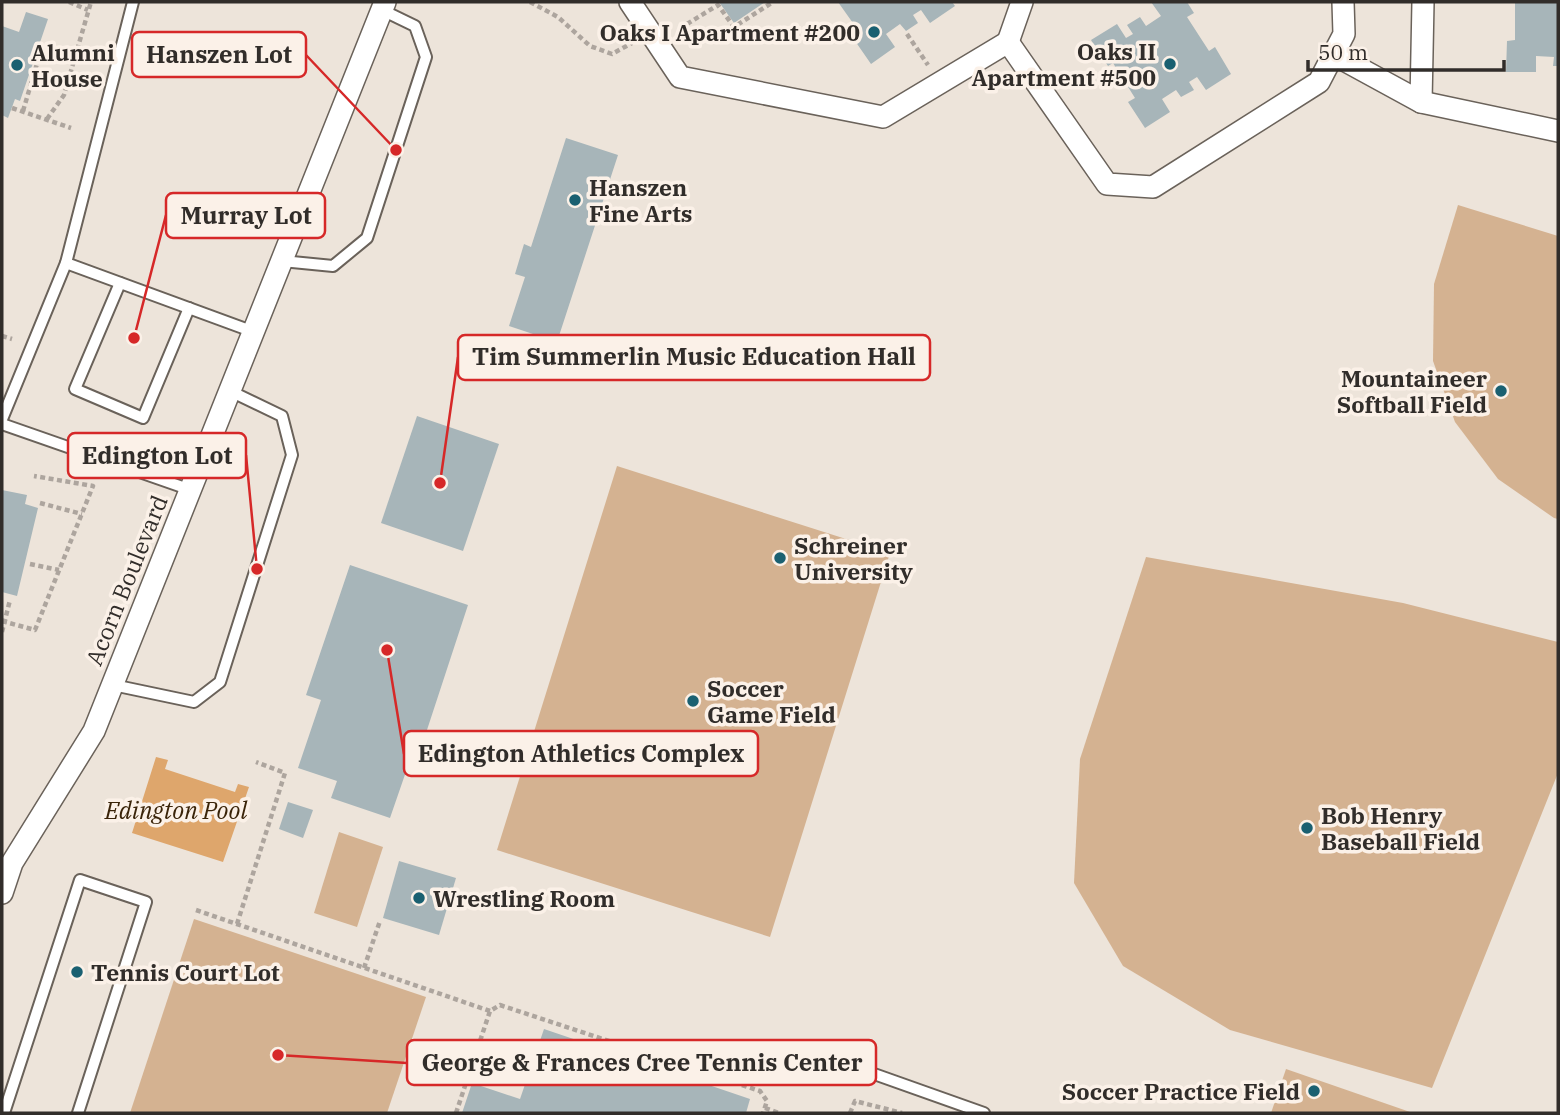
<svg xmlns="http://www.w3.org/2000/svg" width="1560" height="1115" viewBox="0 0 1560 1115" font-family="'IBM Plex Serif',serif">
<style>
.green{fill:#d4b291}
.water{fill:#dea66c}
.building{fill:#a7b5b9}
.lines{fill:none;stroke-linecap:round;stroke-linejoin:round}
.lane-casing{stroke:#6a625a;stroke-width:14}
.street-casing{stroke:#6a625a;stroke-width:24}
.path{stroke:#ada59e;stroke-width:4.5;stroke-dasharray:5 3.5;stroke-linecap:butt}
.lane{stroke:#fff;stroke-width:10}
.street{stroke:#fff;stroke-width:21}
.poi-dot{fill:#1a6071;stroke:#fbf1e8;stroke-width:2.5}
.labels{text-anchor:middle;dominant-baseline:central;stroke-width:7;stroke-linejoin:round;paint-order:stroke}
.poi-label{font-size:23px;font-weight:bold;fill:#312d2a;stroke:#fbf1e8;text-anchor:start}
.street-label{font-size:23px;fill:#312d2a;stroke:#fbf1e8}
.water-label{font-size:24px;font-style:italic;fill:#3a2409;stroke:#fbf1e8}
.leader{fill:none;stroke:#d62828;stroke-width:2.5}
.callout-dot{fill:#d62828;stroke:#fbf1e8;stroke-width:2.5}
.callout{fill:#fbf1e8;stroke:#d62828;stroke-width:2.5}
.callout-label{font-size:24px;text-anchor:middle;font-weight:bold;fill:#312d2a}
</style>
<rect width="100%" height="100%" fill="#ede4da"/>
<!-- green -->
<g class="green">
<path d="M1458 205 1558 236V519L1554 518 1498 479 1455 422 1433 361 1434 284Z"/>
<path d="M617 466 890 553 770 937 497 850Z"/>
<path d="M1146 557 1403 603 1558 642V773L1432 1088 1230 1030 1123 966 1074 883 1080 759Z"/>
<path d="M339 832 383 847 357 927 314 913Z"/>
<path d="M194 919 426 997 387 1113H130Z"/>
<path d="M1286 1069 1413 1113H1271Z"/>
</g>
<!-- water -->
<path class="water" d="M156 757 168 760 165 769 235 792 238 784 249 787 223 862 132 833Z"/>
<!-- building -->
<g class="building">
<path d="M719 2H765L734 23Z"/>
<path d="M838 2H952L955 6 930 23 921 10 913 15 918 23 906 31 900 24 886 34 895 47 871 64 853 38 860 33Z"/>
<path d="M1151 2H1187L1194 13 1187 17 1209 51 1215 47 1231 74 1206 90 1197 77 1189 82 1194 90 1181 97 1176 90 1162 99 1170 112 1145 128 1128 102 1135 98 1113 63 1108 66 1091 40 1117 24 1126 38 1133 34 1127 25 1140 17 1146 26 1161 16Z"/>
<path d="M1515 2H1558V66H1553L1554 57 1536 56V72H1506L1507 41 1515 40Z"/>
<path d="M26 12 48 19 20 101 15 99 8 118 2 115V26L19 32Z"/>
<path d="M566 138 618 155 557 342 509 326 525 277 515 274 524 244 531 247Z"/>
<path d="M417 416 499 444 463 551 381 523Z"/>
<path d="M2 490 27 495 25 504 38 508 17 596 2 592Z"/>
<path d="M350 565 468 605 425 736 419 734 390 818 331 798 337 781 298 768 321 700 306 695Z"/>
<path d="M288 802 313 810 303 838 279 829Z"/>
<path d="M399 861 456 878 439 935 383 918Z"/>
<path d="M544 1029 750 1099 746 1113H462L472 1083 520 1099Z"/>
</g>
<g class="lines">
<!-- lane casing -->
<g class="lane-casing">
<g id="lane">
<path d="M282 261 333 266 367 238 426 57 415 26 382 10"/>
<path d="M66 263 254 332"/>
<path d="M120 283 75 389 143 418 189 308"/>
<path d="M2 419 66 263 133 2"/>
<path d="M2 424 191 490"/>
<path d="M113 685 194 702 220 682 292 455 282 416 230 391"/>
<path d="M860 1069 984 1113"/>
<path d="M4 1113 80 880 146 902 78 1113"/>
</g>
</g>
<!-- street casing -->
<g class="street-casing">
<g id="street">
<path d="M630 2 680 77 883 117 1008 42 1107 184 1153 187 1319 82 1344 34 1343 2"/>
<path d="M1008 42 1022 2"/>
<path d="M1333 54 1421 102 1558 131"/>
<path d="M1421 102 1423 2"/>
<path d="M2 893 12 863 94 731 385 2"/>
</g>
</g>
<!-- path -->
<g class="path">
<path d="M69 2 88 10"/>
<path d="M530 2 558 17 590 46 612 54 632 43"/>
<path d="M687 24 718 5 734 27 773 2"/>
<path d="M907 34 928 65"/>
<path d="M12 108 71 128"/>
<path d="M23 111 39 57"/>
<path d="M47 119 64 95 91 2"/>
<path d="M2 336 12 339"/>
<path d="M40 503 82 514"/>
<path d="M30 564 59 570"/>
<path d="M2 621 35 630 93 486 34 476"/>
<path d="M2 632 10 600"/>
<path d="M196 910 490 1011"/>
<path d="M237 924 285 773 256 762"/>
<path d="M364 968 380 921"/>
<path d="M765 1108 779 1113"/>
<path d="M456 1113 490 1011 500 1005 760 1091 767 1101 763 1113"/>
<path d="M850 1113 855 1101 902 1113"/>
</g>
<!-- lane -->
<use href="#lane" class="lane"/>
<!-- street -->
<use href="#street" class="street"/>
</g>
<!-- markers -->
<g class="poi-dot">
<circle cx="874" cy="32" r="7"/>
<circle cx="1170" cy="64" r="7"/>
<circle cx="17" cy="65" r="7"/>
<circle cx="575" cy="200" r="7"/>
<circle cx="1501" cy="391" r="7"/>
<circle cx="780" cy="558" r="7"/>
<circle cx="693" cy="701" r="7"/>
<circle cx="1307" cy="828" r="7"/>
<circle cx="419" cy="898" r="7"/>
<circle cx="77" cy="972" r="7"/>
<circle cx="1314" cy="1091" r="7"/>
</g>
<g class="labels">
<!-- poi labels -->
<g class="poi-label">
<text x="860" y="32" text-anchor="end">Oaks I Apartment #200</text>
<text x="1156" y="51" text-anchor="end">Oaks II<tspan x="1156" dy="26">Apartment #500</tspan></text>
<text x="31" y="52">Alumni<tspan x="31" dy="26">House</tspan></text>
<text x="589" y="187">Hanszen<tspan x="589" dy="26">Fine Arts</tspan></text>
<text x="1487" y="378" text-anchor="end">Mountaineer<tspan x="1487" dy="26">Softball Field</tspan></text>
<text x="794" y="545">Schreiner<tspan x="794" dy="26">University</tspan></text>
<text x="707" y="688">Soccer<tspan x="707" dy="26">Game Field</tspan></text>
<text x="1321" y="815">Bob Henry<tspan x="1321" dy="26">Baseball Field</tspan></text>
<text x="433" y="898">Wrestling Room</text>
<text x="91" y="972">Tennis Court Lot</text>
<text x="1300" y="1091" text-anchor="end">Soccer Practice Field</text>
</g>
<!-- street labels -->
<g class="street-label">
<text transform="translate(126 580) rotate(-68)">Acorn Boulevard</text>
</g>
<!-- water labels -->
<g class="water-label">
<text x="176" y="810">Edington Pool</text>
</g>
</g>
<!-- callouts -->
<path class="leader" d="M396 150L306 55M134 338L166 215M440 483L458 357M257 569L246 455M387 650L404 754M278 1055L407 1063"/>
<g class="callout-dot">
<circle cx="396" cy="150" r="7"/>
<circle cx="134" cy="338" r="7"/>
<circle cx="440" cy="483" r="7"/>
<circle cx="257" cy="569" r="7"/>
<circle cx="387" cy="650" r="7"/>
<circle cx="278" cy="1055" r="7"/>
</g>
<g class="callout">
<rect x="132" y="32" width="174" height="45" rx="7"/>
<rect x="166" y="193" width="159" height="45" rx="7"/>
<rect x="458" y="335" width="472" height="45" rx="7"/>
<rect x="68" y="433" width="178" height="45" rx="7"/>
<rect x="404" y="731" width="354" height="45" rx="7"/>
<rect x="407" y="1040" width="469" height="45" rx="7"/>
</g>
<g class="callout-label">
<text x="219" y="63">Hanszen Lot</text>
<text x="246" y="224">Murray Lot</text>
<text x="694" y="365">Tim Summerlin Music Education Hall</text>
<text x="157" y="464">Edington Lot</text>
<text x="581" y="762">Edington Athletics Complex</text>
<text x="642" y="1071">George &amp; Frances Cree Tennis Center</text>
</g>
<!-- border -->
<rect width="1560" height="1115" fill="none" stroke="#312d2a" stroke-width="7"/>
<!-- scale -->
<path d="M1308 60v10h196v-10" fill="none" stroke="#312d2a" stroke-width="3.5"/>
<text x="1318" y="60" font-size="21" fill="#312d2a" stroke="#fbf1e8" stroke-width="5" paint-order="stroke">50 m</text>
</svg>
